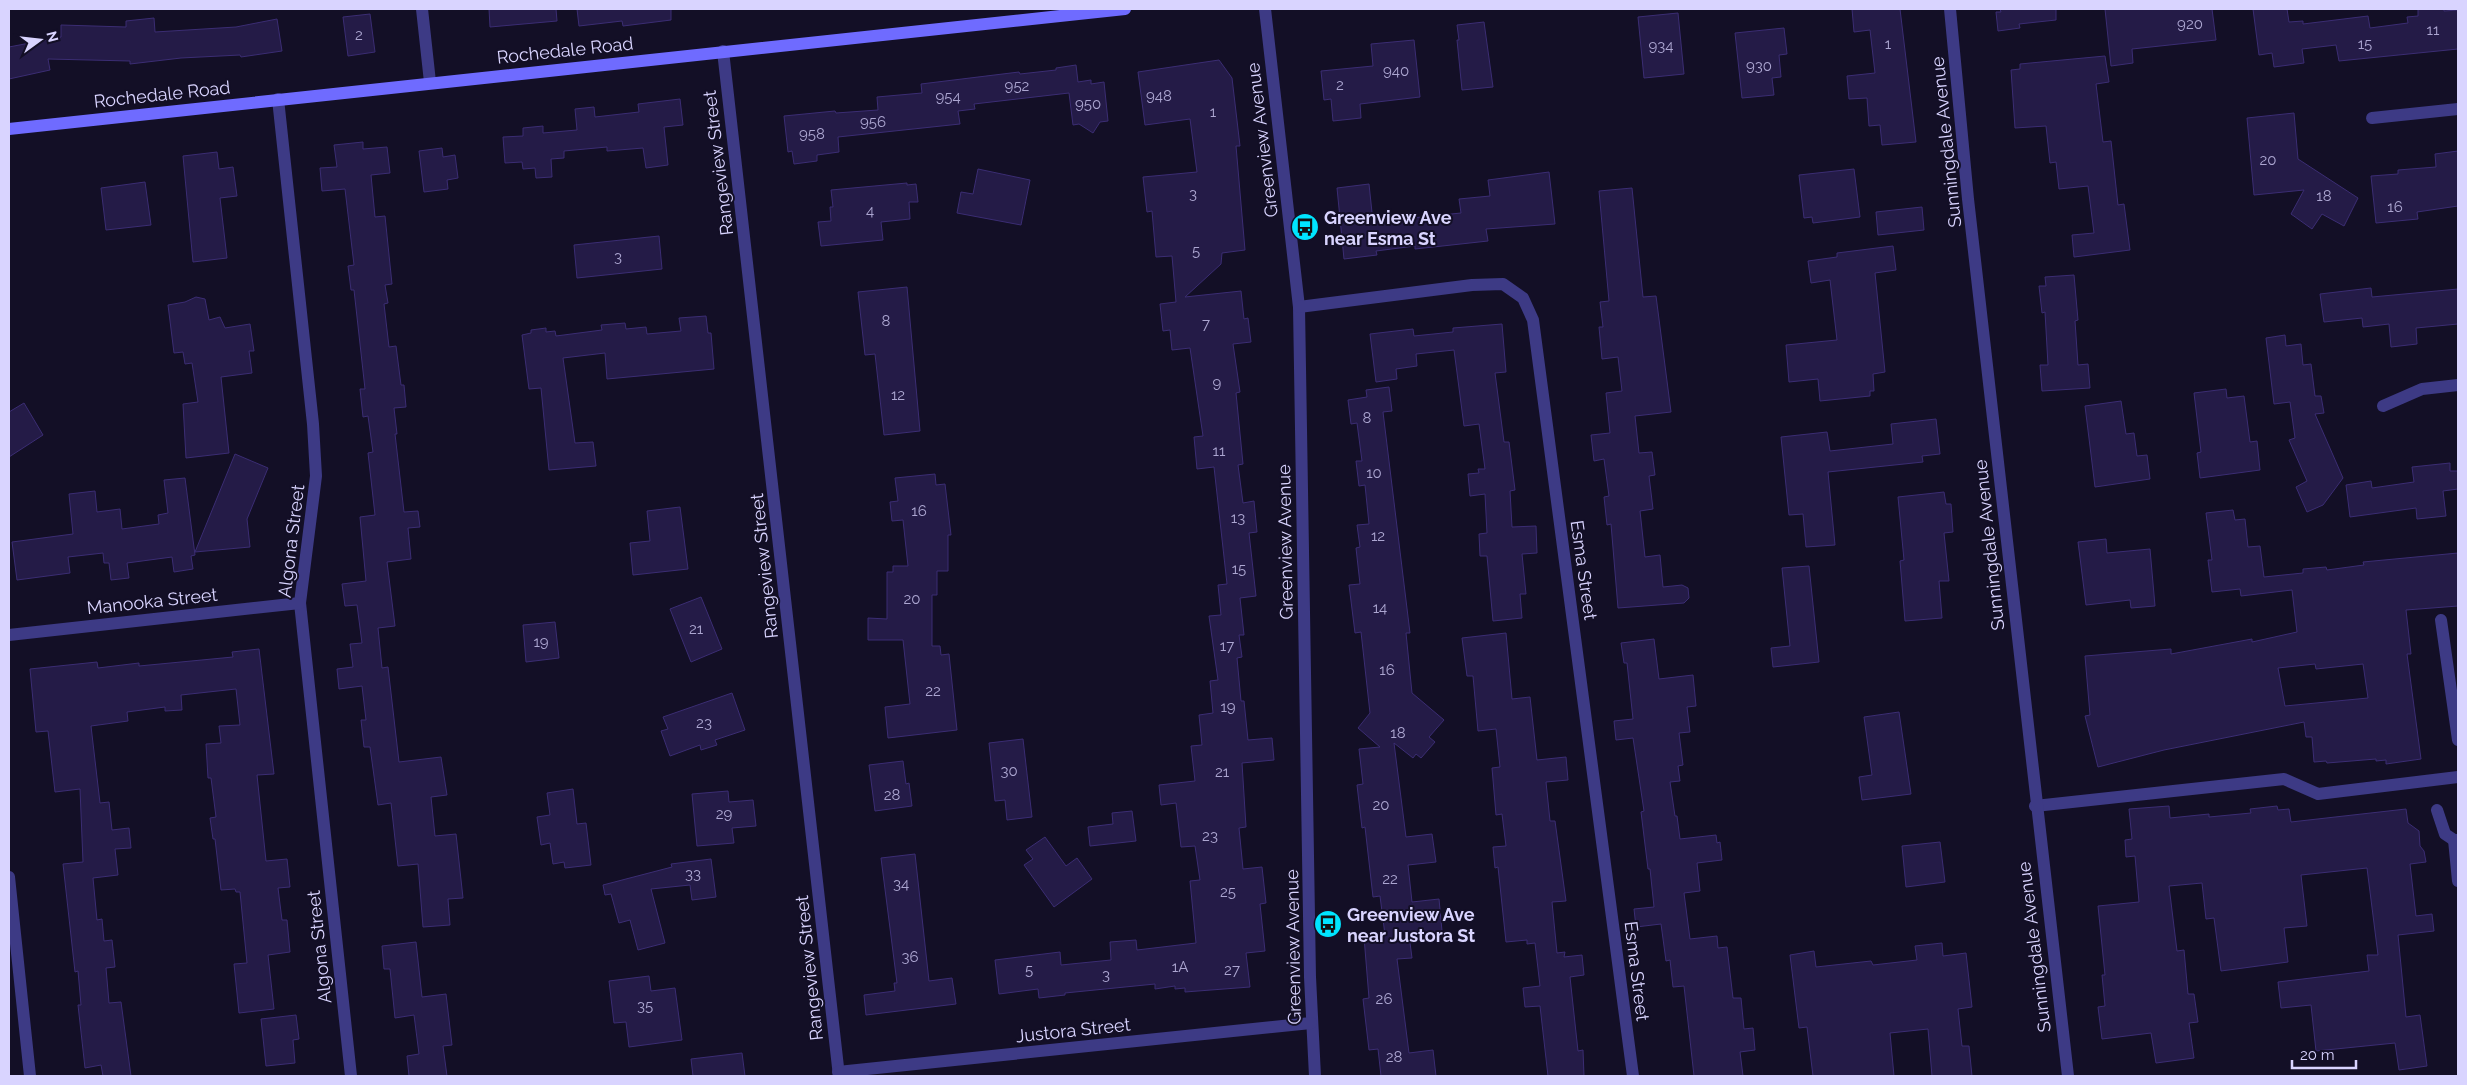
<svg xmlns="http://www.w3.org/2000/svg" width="2467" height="1085" viewBox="0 0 2467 1085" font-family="Raleway,sans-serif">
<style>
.building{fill:#241b47;stroke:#3b2d73;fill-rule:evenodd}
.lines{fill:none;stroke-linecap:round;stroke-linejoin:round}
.service{stroke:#3d3a85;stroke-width:12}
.minor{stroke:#3d3a85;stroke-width:12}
.secondary{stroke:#6f6bff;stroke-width:12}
.labels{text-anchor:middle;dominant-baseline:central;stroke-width:4;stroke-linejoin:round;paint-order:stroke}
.number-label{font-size:15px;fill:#aca6d1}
.street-label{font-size:18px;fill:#d9d4ff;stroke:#130f26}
.poi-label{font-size:18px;font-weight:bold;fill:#d9d4ff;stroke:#130f26;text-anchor:start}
</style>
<rect width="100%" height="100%" fill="#130f26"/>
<!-- building -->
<g class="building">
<path d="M489 9H556L557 21 490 27Z"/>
<path d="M577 9H671V20L623 26 622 21 579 26Z"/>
<path d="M1852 9H1900L1916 142 1882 145 1880 125 1869 126 1867 98 1849 99 1847 76 1875 73 1870 30 1854 32Z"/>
<path d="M2000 9H2056V20L2019 24 2020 28 1998 31 1996 12H2001Z"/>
<path d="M2105 9H2212L2216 40 2132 49 2133 63 2111 66Z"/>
<path d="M2253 9H2287L2289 22 2303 21V24L2368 16 2370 28 2408 23 2407 17 2418 16V9H2444V11L2458 10V49L2339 61 2336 45 2302 49 2304 63 2274 67 2272 53 2259 55Z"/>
<path d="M1678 13 1684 74 1644 78 1638 17Z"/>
<path d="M370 14 375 52 348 56 343 17Z"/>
<path d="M154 18 155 32 236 27 277 19 282 51 241 57 240 55 181 58 130 64V61L48 59 50 70 9 79V47L61 37V25L126 27V21Z"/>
<path d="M1484 22 1493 87 1462 90 1457 40H1459L1457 25Z"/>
<path d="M1784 28 1787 54 1779 55 1781 77 1772 78 1774 95 1742 98 1735 33Z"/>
<path d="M1414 40 1420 97 1360 104 1361 118 1333 121 1331 99 1324 100 1321 71 1373 66 1371 44Z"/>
<path d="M2105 56 2109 82 2096 84 2103 142 2111 141 2118 205 2124 204 2130 250 2074 257 2072 235 2094 233 2088 186 2059 189 2056 162 2050 163 2046 126 2015 128 2011 70 2020 69V64Z"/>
<path d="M1219 60 1232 78 1240 146H1236L1245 250 1222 253 1221 264 1185 297 1241 291 1244 319 1248 318 1251 342 1233 344 1240 392 1236 393 1243 464 1238 465 1243 503 1254 501 1257 532 1249 533 1256 596 1240 598 1244 635H1239L1242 657 1237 658 1241 701H1244L1248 740 1272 738 1274 760 1242 763 1246 827 1239 828 1243 869 1262 867 1266 903 1260 904 1265 951 1246 953 1250 987 1185 992V988L1175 989V986L1155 989V984L1065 993V995L1039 998 1038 989 999 994 995 960 1060 952 1061 965 1111 960 1110 942 1136 940 1137 950 1196 943 1190 881 1200 880 1195 846 1181 847 1176 803 1161 805 1159 785 1195 781 1191 746 1202 745 1199 715 1213 713 1210 681 1218 680 1209 616 1221 615 1218 585 1227 584 1214 467 1197 469 1194 437 1203 436 1190 348 1172 350 1170 330 1163 331 1160 304 1176 302 1172 256 1156 257 1152 211 1147 212 1143 177 1197 172 1190 119 1145 125 1138 72Z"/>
<path d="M1076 65 1078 82 1091 80V84L1104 82 1108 121 1100 122 1093 133 1079 124 1073 125 1069 93 974 104 975 109 958 111 960 124 838 137 839 152 817 155V161L794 164 792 151 788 152 784 116 835 111 836 113 878 110 877 97 922 93 921 84 1019 72 1020 74 1056 70V68Z"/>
<path d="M680 99 683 125 664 127 668 165 646 168 643 148 607 151V147L564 151V158L551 159 552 177 536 178 535 168 523 169 522 162 505 163 503 137 523 136V128L543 126V133L577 130 575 109 594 107 595 117 639 112 638 104Z"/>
<path d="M2294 113 2298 159 2358 198 2344 226 2322 214 2312 229 2291 214 2304 190 2254 195 2247 118Z"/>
<path d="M363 142V149L387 147 390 173 371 175 375 217 385 216 392 284 385 285 388 303 384 304 389 347 396 346 401 385H404L406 407 394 408 397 434H395L404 512 418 511 420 527 408 528 411 559 387 562 395 626 378 628 382 668 388 667 399 762 441 757 447 795 431 797 435 836 456 834 463 898 448 899 450 925 423 927 418 864 398 866 391 803 378 805 370 747H364L361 720H366L362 686 339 689 337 669 353 667 350 644 362 643 357 605 345 606 342 584 366 581 360 517 375 515 368 453 373 452 368 416 363 417 360 389H365L354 290H351L348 266 354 265 345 189 322 191 320 168 337 167 334 145Z"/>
<path d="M442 148 443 157 455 155 458 178 447 180 448 189 424 192 419 151Z"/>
<path d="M2458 151V206L2417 212 2418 219 2376 223 2371 176 2398 174V170L2436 167 2435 154Z"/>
<path d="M217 152 219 169 233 167 237 196 220 198 227 258 193 262 183 156Z"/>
<path d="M978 169 1030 180 1021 225 957 213 961 192 973 194Z"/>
<path d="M1854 169 1860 217 1813 223 1812 217 1804 218 1799 175Z"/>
<path d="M1549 172 1555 224 1486 229 1488 241 1415 249V246L1376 251 1377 255 1344 259 1337 188 1369 184 1373 222 1461 213 1459 199 1490 196 1488 180Z"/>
<path d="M145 182 151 225 106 230 101 188Z"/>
<path d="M907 183V185L916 184 918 202H909L910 219 881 222 883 240 821 246 818 222 831 221 830 207H833L831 190Z"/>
<path d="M1632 188 1643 297 1656 296 1671 412 1635 416 1639 453 1652 452 1655 475 1649 476 1653 509 1640 511 1645 557 1660 555 1663 587 1682 585 1688 588 1689 598 1684 603 1618 608 1611 524 1607 525 1604 497 1609 496 1604 459 1594 461 1591 435 1610 433 1606 393 1622 391 1618 357 1602 359 1599 327H1603L1600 302 1609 301 1599 191Z"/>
<path d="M1922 207 1924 230 1878 235 1876 212Z"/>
<path d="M659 236 662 269 577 278 574 245Z"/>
<path d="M1893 246 1896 270 1875 273 1885 372 1873 374 1874 391H1870V396L1820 401 1818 379 1789 382 1786 345 1837 340 1830 280 1811 283 1808 261 1837 257V253Z"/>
<path d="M2074 275 2078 320 2075 321 2078 365 2088 364 2090 388 2042 391 2040 365H2048L2045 312 2042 313 2039 286H2046L2045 277Z"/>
<path d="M907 287 920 431 884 435 875 354 865 355 858 292Z"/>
<path d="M2371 288 2372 297 2458 289V324L2416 328 2417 344 2391 347 2389 324 2363 327 2362 318 2324 322 2320 294Z"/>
<path d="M196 297 205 299 209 320 220 317 225 328 250 324 254 351H249L252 373 221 377 229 453 186 458 183 404 198 402 192 363 185 364 183 352 174 353 168 305 185 302Z"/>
<path d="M706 316 708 333H711L714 369 607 379 605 353 563 358 575 443 593 442 596 466 549 470 541 388 529 389 522 335 531 333V330L546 328V332L555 331 556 336 602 330 601 325 625 323 626 329 646 327 647 334 681 331 679 318Z"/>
<path d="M1502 324 1506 372 1495 373 1504 442H1509L1515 490 1510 491 1512 527 1536 526 1537 553 1522 554 1526 594H1520L1522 618 1493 621 1487 556H1480L1479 534 1487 533 1485 494 1470 496 1468 474 1479 473 1478 469H1485L1479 424 1464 426 1454 350 1416 354 1417 366 1396 369 1397 379 1376 382 1370 334 1413 329 1414 336 1453 332V328Z"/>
<path d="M2285 335 2286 346 2301 344 2303 365 2311 364 2315 396H2321L2324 413 2315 414 2343 478 2323 505 2307 512 2296 487 2307 481 2289 440 2295 438 2290 402 2274 404 2266 338Z"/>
<path d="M1389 387 1392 411 1383 412 1410 633H1406L1412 693 1444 720 1429 737 1435 742 1421 758 1416 754 1413 758 1394 743 1406 837 1432 834 1436 862 1408 865 1412 902 1439 899 1442 931 1409 935 1412 958 1397 959 1409 1053 1433 1050 1436 1076H1381L1378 1049 1369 1050 1363 999 1369 998 1364 937 1385 935 1380 896 1373 897 1365 827 1362 828 1357 785 1363 784 1359 749 1380 747 1358 728 1370 713 1361 632 1355 633 1349 585 1360 584 1356 548 1360 547 1357 525 1369 524 1365 485 1359 486 1356 461H1362L1357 423 1351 424 1348 400 1367 397 1366 390Z"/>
<path d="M2226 389 2227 398 2244 396 2250 442 2257 441 2260 470 2200 478 2197 453 2201 452 2194 393Z"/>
<path d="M2121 401 2126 434 2134 433 2137 456 2147 455 2150 479 2095 487 2085 406Z"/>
<path d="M24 403 43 435 9 457V412Z"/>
<path d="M1936 419 1940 454 1922 456 1923 462 1828 472 1835 545 1806 547 1803 514 1789 515 1781 437 1827 432 1830 451 1893 444 1891 424Z"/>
<path d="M235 454 268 468 247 519 250 547 195 552Z"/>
<path d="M2450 463V471H2458V489L2443 491 2446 516 2417 519 2416 508 2350 517 2346 485 2371 481 2372 488 2414 482 2412 467Z"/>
<path d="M935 474 936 485 945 484 951 535H948V571H937V595H932V646H940L941 655 949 654 957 730 888 738 885 707 910 704 903 640H868V618L887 619V572H893V566H908L903 520 892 521 890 502 898 501 895 478Z"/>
<path d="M185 478 195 555 191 556 193 569 174 572 172 557 127 563 129 578 111 580 109 563H104L103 553 68 557 70 573 17 580 12 542 73 534 69 494 95 491 97 512 120 509 122 529 159 524 158 515 168 513 164 480Z"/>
<path d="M1944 492 1946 504H1951L1953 532 1944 533 1949 581H1939L1942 618 1905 621 1900 561 1904 560 1898 497Z"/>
<path d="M680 507 688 569 633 575 630 543 650 541 647 511Z"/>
<path d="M2233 510 2235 520 2245 519 2248 547 2260 546 2264 577 2303 573V569L2326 567 2327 570 2364 565 2363 562 2458 553V606L2406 610 2411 654H2407L2421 759 2386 764V760L2376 761V759L2327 763 2326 761 2314 762 2312 737H2306L2304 722 2164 750 2098 767 2085 716 2090 715 2085 656 2171 649V654L2252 639V642L2297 632 2292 590 2241 596 2240 589 2212 592 2208 560H2212L2206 513ZM2315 664 2316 669 2363 664 2368 698 2285 706 2278 668Z"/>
<path d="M2106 539 2107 553 2150 549 2155 606 2131 608 2130 600 2086 605 2078 542Z"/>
<path d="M1809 566 1819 662 1773 667 1771 648 1790 646 1782 568Z"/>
<path d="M701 597 722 649 691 662 670 609Z"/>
<path d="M555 622 559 658 526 662 523 625Z"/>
<path d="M1506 633 1512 699 1530 697 1537 760 1566 757 1568 780 1546 782 1550 821H1555L1566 901 1552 902 1557 953 1565 952 1564 957 1582 955 1584 975 1570 977 1578 1051 1583 1050 1584 1076H1548L1540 1006 1525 1007 1523 988 1540 986 1535 943 1527 944V940L1506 942 1498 867 1495 868 1493 847 1506 846 1502 814 1496 815 1492 768 1500 767 1496 729 1478 731 1473 676H1467L1462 638Z"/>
<path d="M1654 639 1659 679 1693 675 1696 706 1687 707 1690 732 1679 733 1683 765 1678 766 1680 781 1670 782 1675 816H1677L1680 839 1716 835 1717 843 1720 842 1722 860 1697 863 1700 891 1684 893 1690 939 1717 936 1718 948 1727 947 1733 998H1741L1744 1029 1753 1028 1755 1050 1740 1052 1743 1076H1694L1684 986 1673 987 1670 960 1666 961 1661 924 1636 927 1634 909 1654 907 1650 869H1648L1641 812 1644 811 1633 738 1616 740 1614 721 1633 719 1627 663H1624L1621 643Z"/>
<path d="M259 649 274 774 257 775 266 861 287 859 290 887 278 888 282 920H287L290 952 268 955 274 1009 239 1013 234 964 247 963 240 892H236L235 889 221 890 215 839H213L210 818 216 817 211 778H208L206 744 221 743 219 726 240 725 236 689 181 695 182 710 165 711V707L127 712 128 721 91 726 100 803 109 802 112 830 129 828 131 848 115 849 118 875 93 878 97 920 102 919 104 941 112 940 115 967 106 968 109 1003 121 1002 131 1076H103L101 1065 85 1068 78 1005H81L78 971 75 972 63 864 83 862 80 789 55 792 48 731 36 732 30 669 97 662 98 668 139 663V666L233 657 232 652Z"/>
<path d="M732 693 745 730 715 740 717 745 701 750 700 745 670 756 661 731 668 729 663 717Z"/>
<path d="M1899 712 1911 794 1862 800 1859 777 1872 775 1864 717Z"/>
<path d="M1023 739 1032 817 1007 820 1005 800 995 801 989 743Z"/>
<path d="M903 761 906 784 909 783 912 806 875 811 869 765Z"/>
<path d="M573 789 577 824 586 823 591 865 565 868 564 862 553 864 550 843 541 845 537 817 550 815 547 793Z"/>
<path d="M728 791 729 802 753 800 756 826 732 828 734 843 697 846 692 794Z"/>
<path d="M2169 806 2170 818 2209 814V817L2251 813 2250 809 2277 806 2278 810 2289 809 2291 822 2406 809 2408 823 2419 831 2420 846 2424 851 2426 862 2410 864 2416 916 2432 914 2434 931 2398 935 2406 1017 2420 1015 2427 1066 2399 1070 2395 1043 2316 1051 2311 1005 2281 1008 2278 982 2369 971 2367 955H2378L2367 868 2301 875 2307 926 2284 928 2288 962 2221 971 2214 918 2206 919 2202 883 2169 886 2177 951 2184 950 2188 994H2194L2198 1022 2189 1023 2194 1058 2156 1063 2151 1033 2102 1039 2098 1007 2105 1006 2102 975H2105L2098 906 2139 902 2135 856 2126 857 2125 840 2132 839 2129 809Z"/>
<path d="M1132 811 1136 841 1090 846 1088 827 1113 824 1112 813Z"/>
<path d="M1045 837 1066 866 1077 858 1092 879 1054 907 1024 865 1033 859 1026 850Z"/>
<path d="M1940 842 1945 882 1906 887 1902 846Z"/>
<path d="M915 854 929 981 952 978 956 1004 866 1015 864 995 895 991 894 983H897L881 858Z"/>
<path d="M711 859 716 897 692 900 690 885 651 889 665 943 638 950 630 920 619 923 611 894 605 895 603 885 672 867 671 864Z"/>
<path d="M416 942 422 997 446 994 452 1045 443 1046 447 1076H409L407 1056 419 1054 414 1015 395 1018 390 969H384L382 946Z"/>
<path d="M1942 943 1943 956 1966 953 1972 1007 1958 1009 1962 1046H1969L1972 1076H1932L1928 1029 1890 1033 1894 1076H1813L1807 1027 1799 1028 1790 955 1814 951 1816 967 1871 961 1873 965 1917 960 1915 946Z"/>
<path d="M649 976 651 991 675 988 682 1040 629 1047 626 1022 614 1023 609 981Z"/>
<path d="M296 1015 299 1039 293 1040 295 1063 266 1066 261 1019Z"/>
<path d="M742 1053 745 1076H693L691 1059Z"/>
</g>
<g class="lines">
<!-- service -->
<g class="service">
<path d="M2441 620 2458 740"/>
<path d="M2035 806 2284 779 2318 794 2458 777"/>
</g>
<!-- minor -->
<g class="minor">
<path d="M422 9 430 82"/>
<path d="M1265 9 1299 307 1310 977 1315 1076"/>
<path d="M1950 9 1968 199 2068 1076"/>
<path d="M723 51 839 1076"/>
<path d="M278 99 313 424 316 476 300 603 351 1076"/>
<path d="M2372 118 2458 109"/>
<path d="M1299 307 1472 285 1503 284 1523 298 1533 320 1633 1076"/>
<path d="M2383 406 2422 389 2458 385"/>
<path d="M9 635 300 603"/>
<path d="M2437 810 2445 834 2454 840H2458"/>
<path d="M2454 840 2458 881"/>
<path d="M9 877 30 1076"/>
<path d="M838 1072 1311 1023"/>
</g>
<!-- secondary -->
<path class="secondary" d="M9 129 1125 9"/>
</g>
<!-- icons -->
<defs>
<g id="bus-disc" transform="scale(1.4375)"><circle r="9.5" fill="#00e5ff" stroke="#130f26"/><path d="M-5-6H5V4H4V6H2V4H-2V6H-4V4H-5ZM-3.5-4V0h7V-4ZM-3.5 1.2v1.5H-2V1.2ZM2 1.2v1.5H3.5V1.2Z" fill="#111"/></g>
</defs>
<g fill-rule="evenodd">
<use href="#bus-disc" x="1305" y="227"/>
<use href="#bus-disc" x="1328" y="924"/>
</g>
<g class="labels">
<!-- number labels -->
<g class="number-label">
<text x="2190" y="24">920</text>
<text x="2433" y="30">11</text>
<text x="359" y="35">2</text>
<text x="1888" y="44">1</text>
<text x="2365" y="44">15</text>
<text x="1661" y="46">934</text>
<text x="1759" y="66">930</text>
<text x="1396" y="71">940</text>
<text x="1340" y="85">2</text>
<text x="1017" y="86">952</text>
<text x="1159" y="96">948</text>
<text x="948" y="97">954</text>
<text x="1088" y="104">950</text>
<text x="1213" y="112">1</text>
<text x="873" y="122">956</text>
<text x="812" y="134">958</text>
<text x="2268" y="160">20</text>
<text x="1193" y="194">3</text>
<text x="2324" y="196">18</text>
<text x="2395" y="207">16</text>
<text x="870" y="211">4</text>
<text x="1196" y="251">5</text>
<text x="618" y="257">3</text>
<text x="886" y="321">8</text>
<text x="1206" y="324">7</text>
<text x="1217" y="383">9</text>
<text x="898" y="395">12</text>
<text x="1367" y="418">8</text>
<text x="1219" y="451">11</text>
<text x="1374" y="473">10</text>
<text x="919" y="511">16</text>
<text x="1238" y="518">13</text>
<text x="1378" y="536">12</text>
<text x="1239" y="569">15</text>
<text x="912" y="599">20</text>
<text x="1380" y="608">14</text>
<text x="696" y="629">21</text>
<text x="541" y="642">19</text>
<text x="1227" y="646">17</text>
<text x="1387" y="670">16</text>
<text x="933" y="691">22</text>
<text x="1228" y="707">19</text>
<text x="704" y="723">23</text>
<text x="1398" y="733">18</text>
<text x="1009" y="771">30</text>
<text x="1222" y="772">21</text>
<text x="892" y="795">28</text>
<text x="1381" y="805">20</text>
<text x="724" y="814">29</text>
<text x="1210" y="836">23</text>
<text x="693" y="874">33</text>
<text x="1390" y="879">22</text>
<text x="901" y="884">34</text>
<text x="1228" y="892">25</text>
<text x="910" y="957">36</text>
<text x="1180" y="967">1A</text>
<text x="1029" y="970">5</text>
<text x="1232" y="970">27</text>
<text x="1106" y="975">3</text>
<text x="1384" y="999">26</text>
<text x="645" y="1006">35</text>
<text x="1394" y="1057">28</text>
</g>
<!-- street labels -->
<g class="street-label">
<text transform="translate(565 50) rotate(-6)">Rochedale Road</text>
<text transform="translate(162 94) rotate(-6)">Rochedale Road</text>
<text transform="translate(1262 140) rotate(-97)">Greenview Avenue</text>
<text transform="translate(1946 142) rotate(-96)">Sunningdale Avenue</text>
<text transform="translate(718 163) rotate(-97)">Rangeview Street</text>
<text transform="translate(291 541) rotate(-83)">Algona Street</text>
<text transform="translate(1285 542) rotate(-91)">Greenview Avenue</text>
<text transform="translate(1989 545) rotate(-96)">Sunningdale Avenue</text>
<text transform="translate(764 566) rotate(-96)">Rangeview Street</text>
<text transform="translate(1584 570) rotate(82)">Esma Street</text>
<text transform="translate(152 601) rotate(-6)">Manooka Street</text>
<text transform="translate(319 947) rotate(-96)">Algona Street</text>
<text transform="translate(1293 947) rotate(-91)">Greenview Avenue</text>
<text transform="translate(2034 947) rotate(-97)">Sunningdale Avenue</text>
<text transform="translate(809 968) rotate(-96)">Rangeview Street</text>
<text transform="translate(1637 971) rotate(83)">Esma Street</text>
<text transform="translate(1073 1030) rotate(-6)">Justora Street</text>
</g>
<!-- poi labels -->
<g class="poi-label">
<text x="1324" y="217">Greenview Ave<tspan x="1324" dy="21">near Esma St</tspan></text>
<text x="1347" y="914">Greenview Ave<tspan x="1347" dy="21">near Justora St</tspan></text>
</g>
</g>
<!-- border -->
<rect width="2467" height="1085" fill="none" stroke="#d9d4ff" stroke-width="20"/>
<!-- north arrow -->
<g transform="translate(40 40) rotate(75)" stroke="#130f26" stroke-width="4" paint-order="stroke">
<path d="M0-4L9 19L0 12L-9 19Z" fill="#d9d4ff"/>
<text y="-8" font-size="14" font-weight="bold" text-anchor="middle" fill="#d9d4ff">N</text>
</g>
<!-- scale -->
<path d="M2292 1060v8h64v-8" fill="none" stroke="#d9d4ff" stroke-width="2.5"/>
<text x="2300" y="1060" font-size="15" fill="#d9d4ff" stroke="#130f26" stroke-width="4" paint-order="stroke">20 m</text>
</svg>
